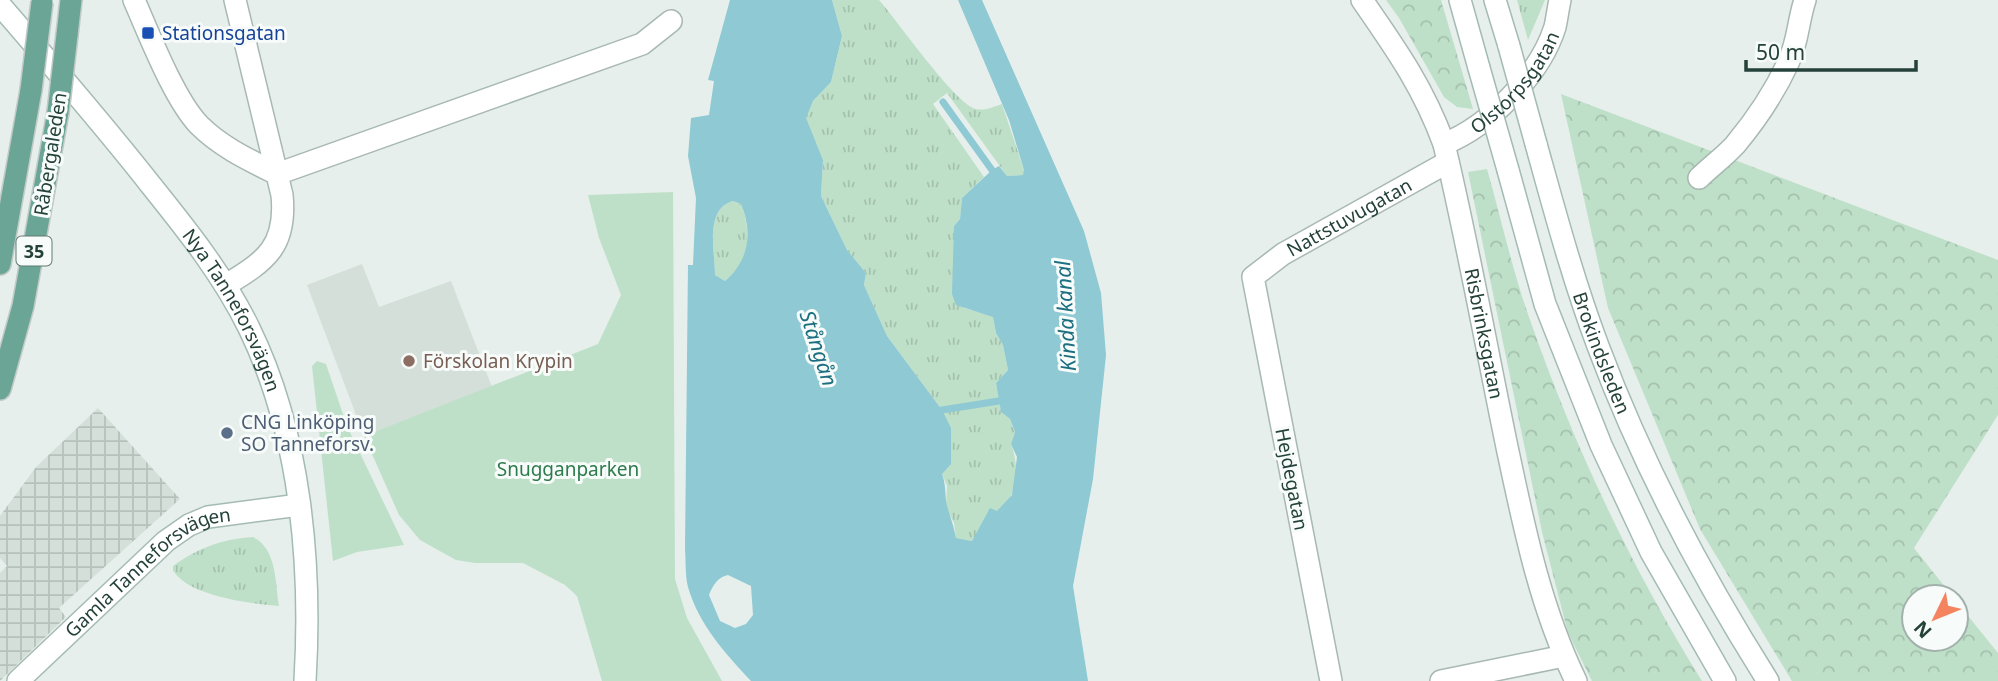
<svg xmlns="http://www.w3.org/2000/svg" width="1998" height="681" viewBox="0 0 1998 681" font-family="'Noto Sans',sans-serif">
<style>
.built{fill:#d4dfda}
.industrial{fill:url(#industrial-grid)}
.grass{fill:url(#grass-tufts)}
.forest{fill:url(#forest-crowns)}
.green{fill:#bfe0c8}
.water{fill:#8ec9d4;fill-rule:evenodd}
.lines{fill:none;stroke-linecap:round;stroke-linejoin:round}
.stream{stroke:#8ec9d4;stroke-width:7}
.street-casing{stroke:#a8b8b2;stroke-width:24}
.secondary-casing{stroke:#a4bbb3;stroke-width:24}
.primary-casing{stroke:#c2cac8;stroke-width:24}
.street{stroke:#fff;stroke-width:21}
.secondary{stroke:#fff;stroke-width:21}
.primary{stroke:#6aa596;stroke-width:21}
.secondary-bridge-casing{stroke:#a4bbb3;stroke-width:24;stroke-linecap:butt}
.primary-bridge-casing{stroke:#c2cac8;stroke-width:24;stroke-linecap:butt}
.secondary-bridge{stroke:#fff;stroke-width:21}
.primary-bridge{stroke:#6aa596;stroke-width:21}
.transit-dot{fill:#1a4fb4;stroke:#f7fbf9;stroke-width:2.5}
.education-dot{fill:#8d6e63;stroke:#f7fbf9;stroke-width:2.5}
.service-dot{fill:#5c6f8a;stroke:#f7fbf9;stroke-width:2.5}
.labels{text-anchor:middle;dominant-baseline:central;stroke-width:6;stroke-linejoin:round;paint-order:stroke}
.shield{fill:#f7fbf9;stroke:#637a73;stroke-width:2}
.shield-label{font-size:18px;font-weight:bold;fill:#24423a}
.transit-label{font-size:19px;fill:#164399;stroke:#f7fbf9;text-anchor:start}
.street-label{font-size:19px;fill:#24423a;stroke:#f7fbf9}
.education-label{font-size:19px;fill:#785e54;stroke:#f7fbf9;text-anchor:start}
.service-label{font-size:19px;fill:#4e5e75;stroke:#f7fbf9;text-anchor:start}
.park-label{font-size:19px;fill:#2d7a4b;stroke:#f7fbf9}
.water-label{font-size:21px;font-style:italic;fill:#1c6f80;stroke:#f7fbf9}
</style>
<defs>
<pattern id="industrial-grid" width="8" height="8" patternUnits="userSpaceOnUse" patternTransform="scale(1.75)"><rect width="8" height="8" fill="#d4dfda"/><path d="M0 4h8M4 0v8" fill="none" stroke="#b6c1bc"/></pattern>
<pattern id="grass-tufts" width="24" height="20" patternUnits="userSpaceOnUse" patternTransform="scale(1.75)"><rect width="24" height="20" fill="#bfe0c8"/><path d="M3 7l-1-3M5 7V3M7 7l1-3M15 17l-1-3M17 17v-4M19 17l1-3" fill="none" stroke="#a4c1ad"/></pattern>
<pattern id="forest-crowns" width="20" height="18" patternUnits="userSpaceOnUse" patternTransform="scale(1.75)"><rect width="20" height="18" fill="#bfe0c8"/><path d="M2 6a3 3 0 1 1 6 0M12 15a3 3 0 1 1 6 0" fill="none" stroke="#a4c1ad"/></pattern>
</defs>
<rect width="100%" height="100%" fill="#e6efeb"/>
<!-- built -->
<path class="built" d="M362 264 379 307 451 281 492 387 364 436 307 285Z"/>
<!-- industrial -->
<path class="industrial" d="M98 408 180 499 59 608 66 617 0 681V573L7 566 0 558V516L36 467Z"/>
<!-- grass -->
<g class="grass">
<path d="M832 0H879C897 20 955 104 976 109 985 111 993 107 1002 104L1024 170V175L1007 176 947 93 933 104 984 177 962 198 960 219 954 226 964 308 993 316 996 333 1003 345 1008 370 996 383 1001 412 1010 419 1015 432 1011 444C1017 458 1019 485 1009 499 999 514 983 524 972 541L956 538 954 523 946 507 947 486 942 474V410L887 336 864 285 866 273 847 250 821 196 823 160 805 118 813 101 831 82 842 36Z"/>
<path d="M1517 0H1545L1528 40Z"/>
<path d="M733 201 741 204C749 223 751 251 738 269 735 274 729 277 725 281L715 275C715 251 704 209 733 201Z"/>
<path d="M253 537C277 549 275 582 279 606 252 604 187 596 173 570V566C198 548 222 539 253 537Z"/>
</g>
<!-- forest -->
<g class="forest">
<path d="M1386 0H1441L1473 109 1457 107 1444 97 1399 18Z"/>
<path d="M1561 94 1998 260V415L1914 548 1953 597H1914V639H1956V601L1998 653V681H1792L1700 529 1608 308Z"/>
<path d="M1487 169C1501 218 1512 269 1529 317 1573 444 1631 567 1702 681H1592L1568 633 1542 532 1468 172Z"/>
</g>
<!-- green -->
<g class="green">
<path d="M673 192 675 579 687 618 722 681H602L577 596 565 585 523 563H475L456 560 420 540 399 515 364 436 598 344 621 295 599 238 588 195Z"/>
<path d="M317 361 326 364 347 426 404 545 357 552 333 561 312 366Z"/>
</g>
<!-- water -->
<path class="water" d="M730 0H832L842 36 831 82 813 101 806 118 823 160 821 196 847 250 866 273 864 285 887 336 942 410 951 428V464L942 474C947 487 944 498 948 509 951 519 954 527 956 538L972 541 990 508 997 511 1012 495 1017 457 1011 444 1015 432 1010 419 1001 412 996 383 1008 370 1003 345 996 333 993 317 956 305 952 294 954 226 960 219 962 198 992 170 999 166 1007 176 1023 175 1024 170 1009 120 958 0H982L1084 231 1101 293 1106 355 1093 479 1073 586 1088 681H751C725 653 699 625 688 587 685 575 686 561 685 549L688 265H693L696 198 688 156 691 118 709 115 714 81 708 80ZM733 201 741 204C753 232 749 261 725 281L715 275C715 252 704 209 733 201ZM728 575 751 586 753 615 746 624 735 628 720 621 709 595C713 585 718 577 728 575Z"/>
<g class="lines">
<!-- stream -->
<g class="stream">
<path d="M943 102 992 170"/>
<path d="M942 410 999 401"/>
</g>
<!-- street casing -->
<g class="street-casing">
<g id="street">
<path d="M134 0C149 34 174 99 199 125 221 147 249 160 277 174L642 44 671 21"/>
<path id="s1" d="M1362 0C1396 49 1423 87 1444 144 1468 244 1486 346 1507 447 1524 527 1540 607 1576 681"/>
<path id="s2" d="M1444 144C1489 126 1540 75 1555 27 1557 18 1558 9 1560 0"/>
<path d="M1699 178C1710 167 1724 157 1735 145 1755 121 1775 91 1788 63 1798 43 1798 21 1805 0"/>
<path d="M226 285C266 261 287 246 282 195L235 0"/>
<path id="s3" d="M1331 681 1253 277 1283 254 1448 162"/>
<path d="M1441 681 1564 656"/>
</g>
</g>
<!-- secondary casing -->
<g class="secondary-casing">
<g id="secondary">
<path d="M1460 0 1479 68"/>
<path d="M1495 0 1509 46"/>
<path id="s4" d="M0 5C51 64 102 123 150 184 187 230 223 275 249 328 301 434 312 565 305 681"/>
<path id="s5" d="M1536 144C1555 212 1573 280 1598 346 1642 464 1701 575 1768 681"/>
<path d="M1508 170 1545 304 1601 445 1651 552 1725 681"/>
<path id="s6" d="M18 681 166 541 189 525 208 517 299 505"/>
</g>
</g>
<!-- primary casing -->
<g class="primary-casing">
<g id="primary">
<path d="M67 35 71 0"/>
<path d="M0 264 31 90"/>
<path d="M0 389 23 306 58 112"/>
</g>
</g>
<!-- street -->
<use href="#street" class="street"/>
<!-- secondary -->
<use href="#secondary" class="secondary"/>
<!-- primary -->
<use href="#primary" class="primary"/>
<!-- secondary-bridge casing -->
<g class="secondary-bridge-casing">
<g id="secondary-bridge">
<path d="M1509 46 1536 144"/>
<path d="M1479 68 1508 170"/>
</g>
</g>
<!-- primary-bridge casing -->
<g class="primary-bridge-casing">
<g id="primary-bridge">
<path d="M31 90 42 2"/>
<path d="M58 112 67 35"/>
</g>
</g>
<!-- secondary-bridge -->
<use href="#secondary-bridge" class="secondary-bridge"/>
<!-- primary-bridge -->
<use href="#primary-bridge" class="primary-bridge"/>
</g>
<!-- markers -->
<rect class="transit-dot" x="141" y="26" width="14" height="14" rx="3.5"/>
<circle class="education-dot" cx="409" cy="361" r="7"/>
<circle class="service-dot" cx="227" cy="433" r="7"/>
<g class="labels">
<!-- shield labels -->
<rect class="shield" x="16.5" y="236.5" width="35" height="29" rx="5"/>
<g class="shield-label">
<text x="34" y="251">35</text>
</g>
<!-- transit labels -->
<g class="transit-label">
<text x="162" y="33">Stationsgatan</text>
</g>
<!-- street labels -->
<g class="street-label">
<text stroke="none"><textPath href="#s2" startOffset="96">Olstorpsgatan</textPath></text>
<text transform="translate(50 154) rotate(-81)">Råbergaleden</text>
<text stroke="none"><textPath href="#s3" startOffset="525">Nattstuvugatan</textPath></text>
<text stroke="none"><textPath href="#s4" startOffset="385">Nya Tanneforsvägen</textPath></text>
<text stroke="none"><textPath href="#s1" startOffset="360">Risbrinksgatan</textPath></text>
<text stroke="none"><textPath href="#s5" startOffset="219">Brokindsleden</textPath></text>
<text transform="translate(1292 479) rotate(79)">Hejdegatan</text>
<text stroke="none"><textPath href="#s6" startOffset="172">Gamla Tanneforsvägen</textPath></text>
</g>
<!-- education labels -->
<g class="education-label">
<text x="423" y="361">Förskolan Krypin</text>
</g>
<!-- service labels -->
<g class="service-label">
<text x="241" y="422">CNG Linköping<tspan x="241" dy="22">SO Tanneforsv.</tspan></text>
</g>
<!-- park labels -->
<g class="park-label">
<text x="568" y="469">Snugganparken</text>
</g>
<!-- water labels -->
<g class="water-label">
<text transform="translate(1065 316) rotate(-93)">Kinda kanal</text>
<text transform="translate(819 348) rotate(72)">Stångån</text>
</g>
</g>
<!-- north arrow -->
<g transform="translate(1935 618) rotate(227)"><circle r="33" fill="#f7fbf9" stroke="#a3b1ad" stroke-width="2"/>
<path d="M0-5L12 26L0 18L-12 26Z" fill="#f4845f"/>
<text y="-10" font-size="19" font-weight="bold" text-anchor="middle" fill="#24423a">N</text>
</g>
<!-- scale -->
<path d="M1746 60v10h170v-10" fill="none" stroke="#24423a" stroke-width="3.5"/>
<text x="1756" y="60" font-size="21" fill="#24423a" stroke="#f7fbf9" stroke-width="5" paint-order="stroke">50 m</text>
</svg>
